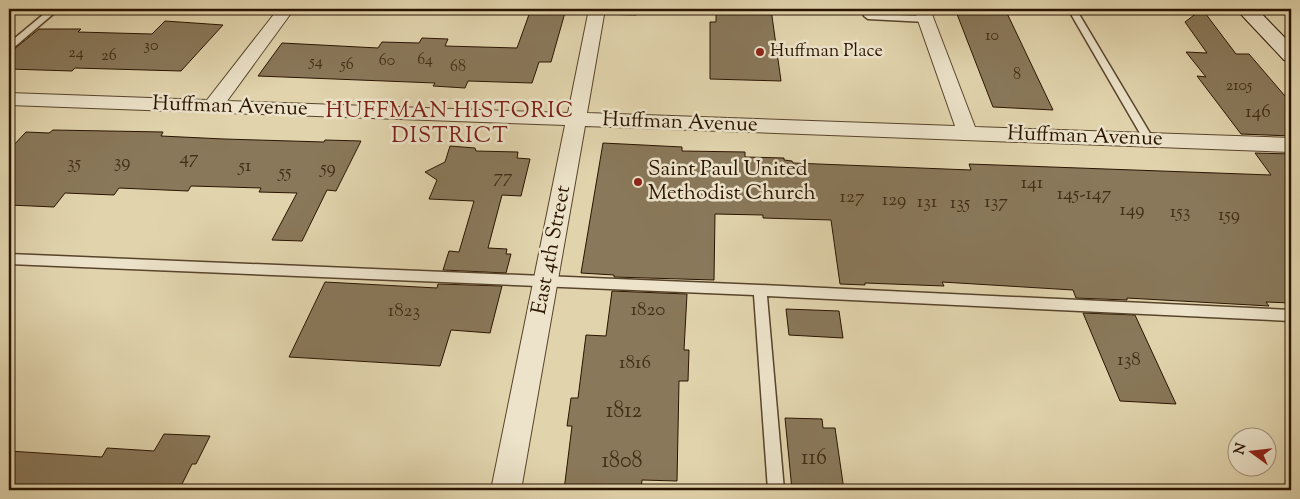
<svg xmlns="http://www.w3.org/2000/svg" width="1300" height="499" viewBox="0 0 1300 499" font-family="'Sorts Mill Goudy',serif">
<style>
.building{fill:#89785a;stroke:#2a1400}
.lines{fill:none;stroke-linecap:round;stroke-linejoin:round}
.lane-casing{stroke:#58442b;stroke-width:3}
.street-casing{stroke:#58442b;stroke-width:2}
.secondary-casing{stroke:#2a1400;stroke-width:2}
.lane{fill:#ece3ca;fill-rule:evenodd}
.street{fill:#ece3ca;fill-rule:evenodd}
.secondary{fill:#ece3ca;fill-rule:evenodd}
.poi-dot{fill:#8f2418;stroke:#ece3ca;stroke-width:2}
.labels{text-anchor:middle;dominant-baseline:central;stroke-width:5;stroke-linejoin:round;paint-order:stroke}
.far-number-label{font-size:16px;fill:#422d16}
.far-poi-label{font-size:18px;fill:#2a1400;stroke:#ece3ca;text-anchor:start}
.number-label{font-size:19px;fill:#422d16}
.street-label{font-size:21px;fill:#2a1400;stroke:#ece3ca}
.poi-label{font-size:21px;fill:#2a1400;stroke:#ece3ca;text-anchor:start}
.neighbourhood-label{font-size:22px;letter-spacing:1px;fill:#7a1f14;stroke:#ece3ca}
.near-number-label{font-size:22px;fill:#422d16}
</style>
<rect width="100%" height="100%" fill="#e1d4ad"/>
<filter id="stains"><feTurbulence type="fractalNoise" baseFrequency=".004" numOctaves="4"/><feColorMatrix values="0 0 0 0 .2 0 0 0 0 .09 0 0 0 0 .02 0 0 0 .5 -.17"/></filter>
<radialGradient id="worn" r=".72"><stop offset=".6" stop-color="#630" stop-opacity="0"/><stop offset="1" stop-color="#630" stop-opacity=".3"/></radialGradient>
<!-- building -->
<g class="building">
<path d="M531 9H566L551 62H539L532 83 468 81 465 88 433 86 435 83 258 76 282 43 378 48 382 42 419 43 422 38 448 39 445 46 517 48Z"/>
<path d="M716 9H771L781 81 710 79V22H716Z"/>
<path d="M955 9H1005L1053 110 993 107Z"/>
<path d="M1202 9 1236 54H1249L1291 103V136L1241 134 1197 76 1206 77 1186 52 1207 53 1185 22Z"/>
<path d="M165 21 223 25 181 71 75 68 72 71 9 69V52L13 50 39 29H81L78 32 152 34Z"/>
<path d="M53 130 163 132 161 136 224 139 324 142 325 140 361 141 336 191 327 190 302 241 272 240 297 193 259 192 261 188 191 186 188 191 119 188 114 195 65 193 54 207 9 205V150L26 132 49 133Z"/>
<path d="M603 143 682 147V151L745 152V157L784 158V160L792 161 793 163 971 170 969 164 1271 175 1255 153 1291 154V303L1266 302 1269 306 1127 298V300L1076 298 1073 290 942 282 944 286 865 283V285L840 284 831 220 763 218V215L715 214 714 280 614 277V275L581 273Z"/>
<path d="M450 146 475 148 476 151 518 152 517 158 530 159 521 196 502 195 488 248 507 249 506 254H511L506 273 443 270 449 251 459 252 474 201 429 199 437 180 425 172 445 162Z"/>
<path d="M325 282 437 288 438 284 502 286 490 333 451 330 440 366 289 357Z"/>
<path d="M612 291 687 294 684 350H689L688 381H679L677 481 642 480 641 490H564L572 426H567L571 398H578L586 335 606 336Z"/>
<path d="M786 309 839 311 843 338 789 335Z"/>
<path d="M1083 313 1135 315 1176 404 1120 401Z"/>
<path d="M785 418 822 419 823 428H835L844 490H792Z"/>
<path d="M164 434 210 436 196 464H192L179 490H9V451L102 457 107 448 154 451Z"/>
</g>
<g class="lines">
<!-- lane casing -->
<g class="lane-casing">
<g id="lane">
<path d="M50 9H59L12 49 9 50V43Z"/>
<path d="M593 9H651L635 14 597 13 594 12Z"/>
<path d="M862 9H870L872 14 926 16 930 19 926 22 868 19 864 16Z"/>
<path d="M1068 9H1076L1154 140 1153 142H1145Z"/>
<path d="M9 254 760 285 1291 310V321L767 296 784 490H768L754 295 9 264Z"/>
</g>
</g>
<!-- street casing -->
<g class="street-casing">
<path id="street" d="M278 9H294L227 101 568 113 589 9H605L587 113 955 126 914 9H930L975 127 1291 138V152L585 126 521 490H491L565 125 9 105V93L207 100Z"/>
</g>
<!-- secondary casing -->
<g class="secondary-casing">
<path id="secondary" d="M1236 9H1257L1291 44V62L1284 60Z"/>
</g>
<!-- lane -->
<use href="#lane" class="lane"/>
<!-- street -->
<use href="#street" class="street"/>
<!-- secondary -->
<use href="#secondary" class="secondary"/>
</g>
<!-- markers -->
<g class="poi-dot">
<circle cx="760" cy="52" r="5"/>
<circle cx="638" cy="182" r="5"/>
</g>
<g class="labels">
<!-- far-number labels -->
<g class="far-number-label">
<text x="992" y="36">10</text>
<text x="151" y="46">30</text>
<text x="76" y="53">24</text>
<text x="109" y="56">26</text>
<text x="425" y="60">64</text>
<text x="387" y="61">60</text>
<text x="316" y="62">54</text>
<text x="347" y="65">56</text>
<text x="458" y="67">68</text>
<text x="1017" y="75">8</text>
<text x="1239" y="86">2105</text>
</g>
<!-- far-poi labels -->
<g class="far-poi-label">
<text x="770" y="52">Huffman Place</text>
</g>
<!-- number labels -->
<g class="number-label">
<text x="1258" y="112">146</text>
<text x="189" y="158">47</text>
<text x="122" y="162">39</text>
<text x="74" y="163">35</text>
<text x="245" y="166">51</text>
<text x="328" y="168">59</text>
<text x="285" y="172">55</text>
<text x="503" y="177">77</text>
<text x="1032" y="183">141</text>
<text x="1084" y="194">145-147</text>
<text x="852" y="197">127</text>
<text x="894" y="200">129</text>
<text x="927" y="202">131</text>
<text x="996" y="202">137</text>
<text x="960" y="203">135</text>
<text x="1132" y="210">149</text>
<text x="1180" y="212">153</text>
<text x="1229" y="215">159</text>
<text x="648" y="310">1820</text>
<text x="404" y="311">1823</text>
<text x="1129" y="360">138</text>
<text x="635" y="363">1816</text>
</g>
<!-- street labels -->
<g class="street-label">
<text transform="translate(230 107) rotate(2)">Huffman Avenue</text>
<text transform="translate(680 123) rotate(2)">Huffman Avenue</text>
<text transform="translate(1085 137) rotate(2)">Huffman Avenue</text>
<text transform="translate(552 250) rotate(-79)">East 4th Street</text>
</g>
<!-- poi labels -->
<g class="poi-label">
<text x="648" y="170">Saint Paul United<tspan x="648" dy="24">Methodist Church</tspan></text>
</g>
<!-- neighbourhood labels -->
<g class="neighbourhood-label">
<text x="450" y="112">HUFFMAN HISTORIC<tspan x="450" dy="25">DISTRICT</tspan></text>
</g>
<!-- near-number labels -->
<g class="near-number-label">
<text x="624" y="412">1812</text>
<text x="814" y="459">116</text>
<text x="622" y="462">1808</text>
</g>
</g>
<!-- margin -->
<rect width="1300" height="499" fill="none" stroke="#e1d4ad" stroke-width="30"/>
<rect x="10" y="10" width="1280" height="479" fill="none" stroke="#2a1400" stroke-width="2.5"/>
<rect x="15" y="15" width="1270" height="469" fill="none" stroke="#2a1400"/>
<!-- north arrow -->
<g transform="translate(1252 452) rotate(285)"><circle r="24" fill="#ece3ca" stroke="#9e9079"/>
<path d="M0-4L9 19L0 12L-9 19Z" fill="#8f2418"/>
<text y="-8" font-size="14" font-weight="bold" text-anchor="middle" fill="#2a1400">N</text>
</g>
<rect width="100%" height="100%" filter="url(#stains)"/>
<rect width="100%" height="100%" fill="url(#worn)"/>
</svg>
